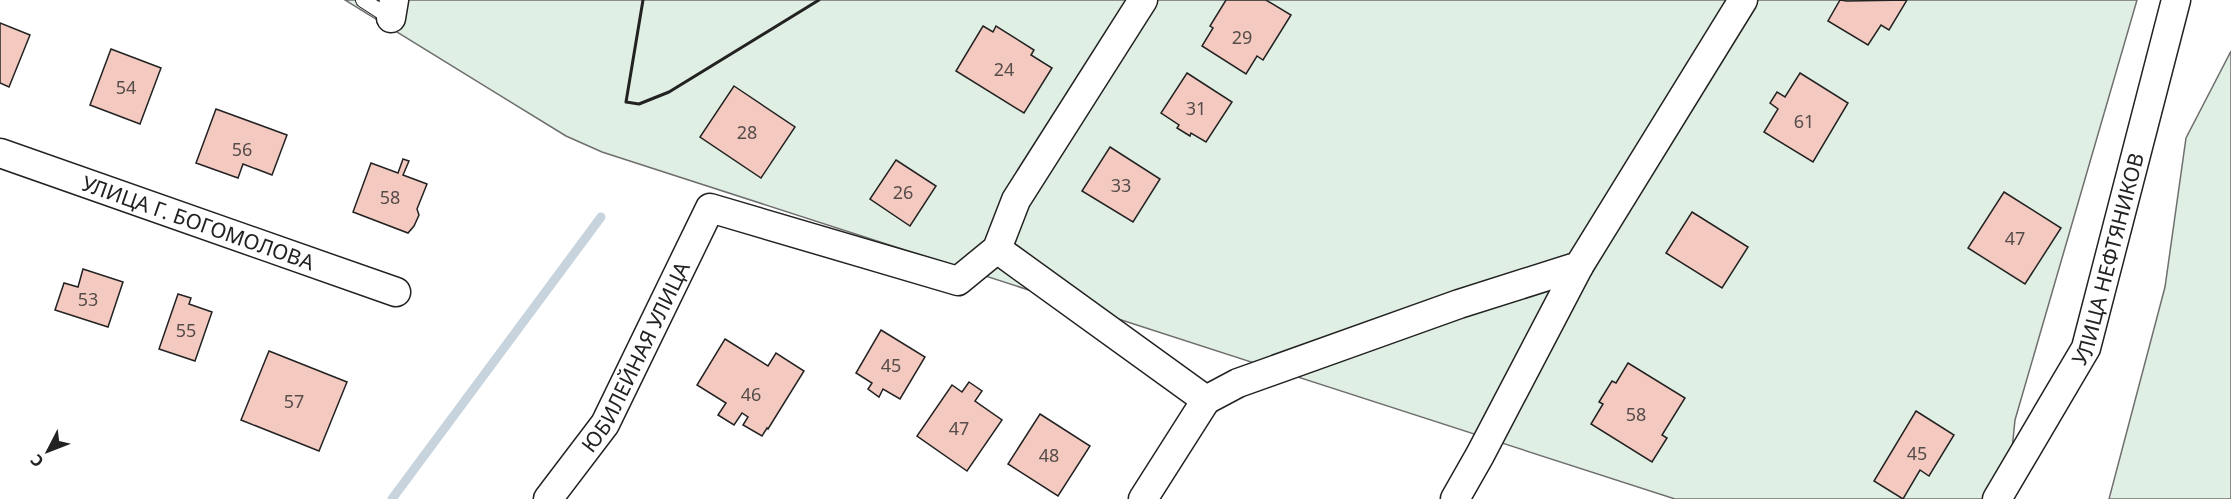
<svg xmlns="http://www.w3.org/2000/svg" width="2231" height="499" viewBox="0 0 2231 499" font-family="'Noto Sans',sans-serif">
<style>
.green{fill:#e0efe3;stroke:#6f6f6f;stroke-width:1.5}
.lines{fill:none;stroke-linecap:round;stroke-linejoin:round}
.stream{stroke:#c7d3dd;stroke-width:9}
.building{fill:#f3c9c0;stroke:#222;stroke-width:1.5}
.lane-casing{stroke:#222;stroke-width:16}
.street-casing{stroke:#222;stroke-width:31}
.lane{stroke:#fff;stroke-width:14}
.street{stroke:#fff;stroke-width:28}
.wall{stroke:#222;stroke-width:3}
.labels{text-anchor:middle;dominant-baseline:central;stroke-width:4.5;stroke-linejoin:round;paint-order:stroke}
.number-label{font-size:18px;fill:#564c4a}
.street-label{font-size:21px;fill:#222;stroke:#fff}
</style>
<rect width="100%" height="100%" fill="#fff"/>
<!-- green -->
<g class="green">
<path d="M345 0H2137L2015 420 2007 499H1675L602 152 566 136Z"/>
<path d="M2231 51V499H2109L2165 287 2186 138Z"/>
</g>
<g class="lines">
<!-- stream -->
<path class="stream" d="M392 499 601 217"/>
</g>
<!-- building -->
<g class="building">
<path d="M1226 0H1266L1291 15 1263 60 1257 56 1246 74 1202 46 1213 28 1210 26Z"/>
<path d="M1840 0 1847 1 1907 0 1889 30 1881 25 1868 45 1828 21Z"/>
<path d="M0 23 30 35 9 87 0 83Z"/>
<path d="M983 26 993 32 996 26 1034 50 1031 55 1052 68 1024 113 956 71Z"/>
<path d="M111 49 161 68 140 124 90 105Z"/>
<path d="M1187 73 1232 102 1206 142 1191 133 1190 136 1177 128 1179 125 1161 113Z"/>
<path d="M1800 73 1848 103 1813 162 1764 132 1778 109 1770 103 1777 92 1785 97Z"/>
<path d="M734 86 795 127 761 178 700 137Z"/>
<path d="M216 109 287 135 272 175 243 164 238 178 196 163Z"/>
<path d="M1110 147 1160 179 1133 222 1082 191Z"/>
<path d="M403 159 409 161 403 175 427 184 417 209 419 215 414 226 408 233 353 212 371 163 398 173Z"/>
<path d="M896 160 936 186 910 226 870 199Z"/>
<path d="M2004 192 2061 228 2025 284 1968 248Z"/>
<path d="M1692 212 1748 247 1722 288 1666 253Z"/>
<path d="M83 269 123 282 108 327 55 310 64 283 78 287Z"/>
<path d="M178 294 191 298 189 304 212 312 195 361 159 349Z"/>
<path d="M881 330 925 357 900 399 883 389 879 397 868 389 872 383 856 373Z"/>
<path d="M725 339 768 366 776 353 804 371 768 429 767 428 762 436 743 425 748 417 742 413 734 425 718 415 726 403 697 385Z"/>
<path d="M269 351 347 382 319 451 241 420Z"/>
<path d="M1628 363 1685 398 1662 435 1667 438 1652 462 1591 424 1603 404 1599 402 1612 381 1616 383Z"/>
<path d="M969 382 982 391 975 401 1002 420 967 471 917 436 952 385 962 392Z"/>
<path d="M1916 411 1954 435 1929 476 1920 470 1903 499 1874 481Z"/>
<path d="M1040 414 1090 446 1058 496 1008 464Z"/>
</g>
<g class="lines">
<!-- lane casing -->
<g class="lane-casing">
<path id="lane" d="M363 0 391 18"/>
</g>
<!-- street casing -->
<g class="street-casing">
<g id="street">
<path d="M391 18 394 0"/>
<path id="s1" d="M0 153 396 292"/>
<path d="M997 249 1206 400 1238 383 1459 304 1579 266 1743 0"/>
<path id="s2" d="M548 499 605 424 710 208 958 281 997 249 1016 200 1143 0"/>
<path d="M1143 499 1206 400"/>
<path d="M1455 499 1480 455 1579 266"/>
<path id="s3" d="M1997 499 2086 348 2176 0"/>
</g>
</g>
<!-- lane -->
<use href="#lane" class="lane"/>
<!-- street -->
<use href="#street" class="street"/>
<!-- wall -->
<path class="wall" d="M643 0 626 102 639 104 669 92 819 0"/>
</g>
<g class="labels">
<!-- number labels -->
<g class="number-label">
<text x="1242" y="37">29</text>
<text x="1004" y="69">24</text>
<text x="126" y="87">54</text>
<text x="1196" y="108">31</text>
<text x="1804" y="121">61</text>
<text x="747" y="132">28</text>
<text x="242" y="149">56</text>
<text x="1121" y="185">33</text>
<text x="903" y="192">26</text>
<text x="390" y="197">58</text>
<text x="2015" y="238">47</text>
<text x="88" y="299">53</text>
<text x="186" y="330">55</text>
<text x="891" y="365">45</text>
<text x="751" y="394">46</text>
<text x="294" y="401">57</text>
<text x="1636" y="414">58</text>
<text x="959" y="428">47</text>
<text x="1917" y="453">45</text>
<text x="1049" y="455">48</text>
</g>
<!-- street labels -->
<g class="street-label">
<text stroke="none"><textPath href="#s1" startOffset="210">УЛИЦА Г. БОГОМОЛОВА</textPath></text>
<text stroke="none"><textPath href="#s3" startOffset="267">УЛИЦА НЕФТЯНИКОВ</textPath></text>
<text stroke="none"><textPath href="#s2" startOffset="168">ЮБИЛЕЙНАЯ УЛИЦА</textPath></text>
</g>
</g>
<!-- north arrow -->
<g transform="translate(48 451) rotate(228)" stroke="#ffffff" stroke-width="4.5" paint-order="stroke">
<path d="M0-4.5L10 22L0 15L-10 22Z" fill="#222222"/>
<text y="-9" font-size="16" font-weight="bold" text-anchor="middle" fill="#222222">С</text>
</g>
</svg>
